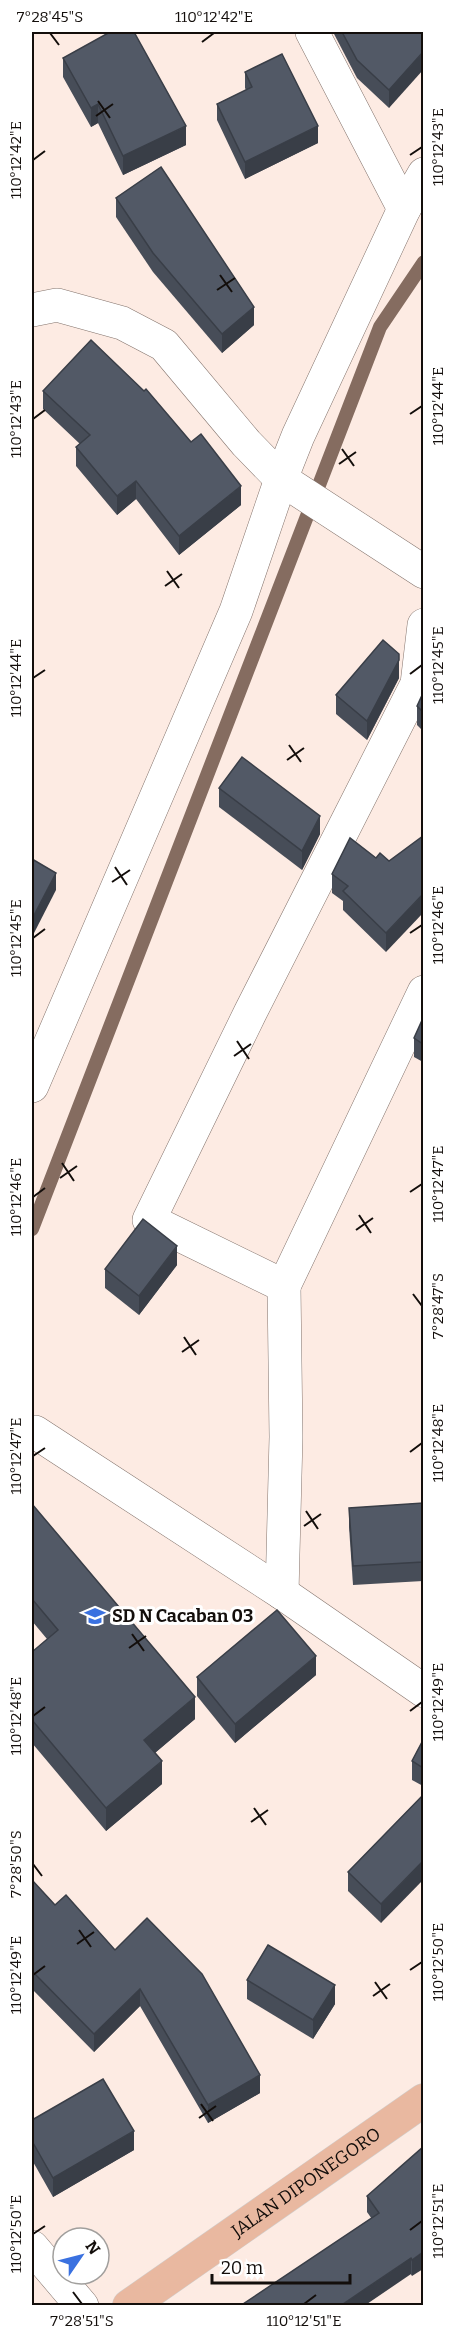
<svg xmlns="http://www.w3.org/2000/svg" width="455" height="2337" viewBox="0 0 455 2337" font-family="Bitter,serif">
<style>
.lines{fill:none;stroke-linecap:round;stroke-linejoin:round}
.stream{stroke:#856c60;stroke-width:14}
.minor-casing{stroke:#84746d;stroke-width:34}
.major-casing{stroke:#d0cfce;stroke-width:34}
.minor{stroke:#fff;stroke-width:33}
.major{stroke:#e9b8a0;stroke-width:33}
.wall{fill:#474d58}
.shaded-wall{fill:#393e47}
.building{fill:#525966;stroke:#393e47;stroke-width:1.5}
.ticks{fill:none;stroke:#130e0b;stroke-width:2}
.labels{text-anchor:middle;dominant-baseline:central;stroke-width:6;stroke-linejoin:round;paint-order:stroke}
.poi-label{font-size:18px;font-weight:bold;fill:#130e0b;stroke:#fff;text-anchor:start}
.street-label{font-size:18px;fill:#130e0b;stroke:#fff}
.neatline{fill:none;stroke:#130e0b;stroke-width:2}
.ticks-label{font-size:15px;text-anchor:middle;fill:#130e0b}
</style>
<rect width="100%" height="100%" fill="#fdebe3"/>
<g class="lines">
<!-- stream -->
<path class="stream" d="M32 1229 380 327 424 262"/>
<!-- minor casing -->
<g class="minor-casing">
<g id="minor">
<path d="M312 32 404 209"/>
<path d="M32 310 57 305 122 323 164 345 246 443 281 479 424 572"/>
<path d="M424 625 417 684 250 1013 149 1220 284 1286 424 992"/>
<path d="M32 1086 236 611 281 479 298 436 404 209 424 174"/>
<path d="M35 1432 282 1593 424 1691"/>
<path d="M282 1593 286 1437 284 1286"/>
<path d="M32 2247 82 2306"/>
</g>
</g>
<!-- major casing -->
<g class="major-casing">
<g id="major">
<path id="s1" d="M129 2306 424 2100"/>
</g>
</g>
<!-- minor -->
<use href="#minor" class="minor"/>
<!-- major -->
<use href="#major" class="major"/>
</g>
<!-- wall -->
<g class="wall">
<path d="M333 32H422L389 108 357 78Z"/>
<path d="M63 58 186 145 123 175 98 123 91 127 63 77Z"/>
<path d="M245 72 318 143 245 179 217 120V104L246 90 245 88Z"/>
<path d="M116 198 254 325 222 353 153 272 116 217Z"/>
<path d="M43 391 241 505 179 555 136 499 117 515 76 466V447L80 444 43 409Z"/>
<path d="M399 673V678L367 740 336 714V695Z"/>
<path d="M423 693V731L417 725V706Z"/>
<path d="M219 788 320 834 302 870 219 807Z"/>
<path d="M376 858 389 861 386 952 343 910V901L332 893V874Z"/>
<path d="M423 1018V1062L414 1057V1038Z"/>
<path d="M177 1265 139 1315 105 1288V1269Z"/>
<path d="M423 1503V1581L353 1585 349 1527V1508Z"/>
<path d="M32 1504 195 1719 155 1753 162 1784 106 1831 32 1743V1652L47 1639 32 1621Z"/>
<path d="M316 1675 235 1743 197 1696V1677Z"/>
<path d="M423 1740V1786L412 1780V1761Z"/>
<path d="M423 1795 381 1923 348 1891V1872Z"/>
<path d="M32 1880 55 1905 115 1950 260 2093 208 2123 140 2006 94 2052 32 1989Z"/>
<path d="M247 1980 335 2004 313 2039 247 1999Z"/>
<path d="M32 2120 134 2150 53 2197 32 2160Z"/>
<path d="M423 2147 412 2276 367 2212V2196Z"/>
</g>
<!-- shaded-wall -->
<g class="shaded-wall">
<path d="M423 52V70L389 108V90Z"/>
<path d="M98 104V123L91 127V108Z"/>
<path d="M186 126V145L123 175V156Z"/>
<path d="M318 126V143L245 179V162Z"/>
<path d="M254 307V325L222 353V334Z"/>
<path d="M136 481V499L117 515V496Z"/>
<path d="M241 486V505L179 555V536Z"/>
<path d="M399 654V678L367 740V721Z"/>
<path d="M320 816V834L302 870V851Z"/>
<path d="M56 873V890L32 937V919Z"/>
<path d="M423 894V913L386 952V933Z"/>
<path d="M177 1246V1265L139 1315V1296Z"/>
<path d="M316 1656V1675L235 1743V1724Z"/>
<path d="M195 1697V1719L144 1762V1740Z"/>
<path d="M162 1761V1784L106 1831V1808Z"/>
<path d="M423 1861V1880L381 1923V1904Z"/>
<path d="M335 1985V2004L313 2039V2020Z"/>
<path d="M140 1989V2006L94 2052V2034Z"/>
<path d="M260 2075V2093L208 2123V2105Z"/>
<path d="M134 2131V2150L53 2197V2178Z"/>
<path d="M423 2252V2269L412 2276V2260Z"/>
<path d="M411 2258V2274L364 2306H340Z"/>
</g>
<!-- building -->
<g class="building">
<path d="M110 32H134L186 126 123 156 98 104 91 108 63 58Z"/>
<path d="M342 32H422L423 33V52L389 90 357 60Z"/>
<path d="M282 54 318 126 245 162 217 104 252 87 245 72Z"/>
<path d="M161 167 254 307 222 334 153 253 116 198Z"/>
<path d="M91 340 144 391 146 389 191 442 201 434 241 486 179 536 136 481 117 496 76 447 90 435 43 391Z"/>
<path d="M383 640 399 654V660L367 721 336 695Z"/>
<path d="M423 693V712L417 706Z"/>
<path d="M242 757 320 816 302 851 219 788Z"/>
<path d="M423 836V894L386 933 343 891 348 886 332 874 350 838 376 858 380 853 389 861Z"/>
<path d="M32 859 56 873 32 919Z"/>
<path d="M423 1018V1044L414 1038Z"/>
<path d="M143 1219 177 1246 139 1296 105 1269Z"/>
<path d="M423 1503V1562L353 1566 349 1508Z"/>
<path d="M32 1504 195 1697 144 1740 162 1761 106 1808 32 1720V1652L58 1630 32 1599Z"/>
<path d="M277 1610 316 1656 235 1724 197 1677Z"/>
<path d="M423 1740V1768L412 1761Z"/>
<path d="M423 1795V1861L381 1904 348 1872Z"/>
<path d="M32 1880 55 1905 66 1895 115 1950 147 1918 202 1974 260 2075 208 2105 140 1989 94 2034 32 1971Z"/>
<path d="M268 1945 335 1985 313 2020 247 1980Z"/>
<path d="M103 2079 134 2131 53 2178 32 2141V2120Z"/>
<path d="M423 2147V2252L412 2260 411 2258 340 2306H240L379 2213 367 2196Z"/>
</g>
<!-- ticks -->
<path class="ticks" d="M50 33 59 45M202 42 214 33M98 101 110 118M96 116 113 104M410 155 422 147M33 160 45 151M220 275 232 292M217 290 235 278M410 414 422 406M33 419 45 410M342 449 354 466M339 464 356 452M167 571 179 588M165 586 182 574M410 674 422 665M33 678 45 670M289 745 301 762M287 760 304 748M115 867 127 885M112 882 130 870M410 933 422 925M33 938 45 929M237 1041 249 1059M234 1056 251 1044M62 1163 74 1181M60 1178 77 1166M410 1192 422 1184M33 1197 45 1188M359 1215 371 1233M356 1230 373 1218M413 1294 422 1306M184 1337 196 1355M182 1352 199 1340M410 1452 422 1443M33 1456 45 1448M306 1511 318 1529M304 1526 321 1514M132 1634 144 1651M129 1648 146 1636M410 1711 422 1702M33 1716 45 1707M254 1808 266 1825M251 1822 268 1810M33 1864 42 1876M79 1930 91 1947M77 1944 94 1932M410 1970 422 1962M33 1975 45 1966M375 1982 387 1999M373 1996 390 1984M201 2104 213 2121M199 2118 216 2106M410 2230 422 2221M33 2234 45 2226M73 2292 82 2304M304 2304 316 2295"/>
<!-- icons -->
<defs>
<g id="school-bare" transform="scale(1.62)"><path d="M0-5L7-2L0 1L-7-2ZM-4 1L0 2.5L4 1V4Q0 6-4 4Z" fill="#3a71e0" stroke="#fff" stroke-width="2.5" paint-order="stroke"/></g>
</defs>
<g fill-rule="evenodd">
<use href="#school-bare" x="95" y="1616"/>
</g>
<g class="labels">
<!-- poi labels -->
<g class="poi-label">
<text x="112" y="1616">SD N Cacaban 03</text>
</g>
<!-- street labels -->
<g class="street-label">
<text stroke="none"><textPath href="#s1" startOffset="216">JALAN DIPONEGORO</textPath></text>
</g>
</g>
<!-- border -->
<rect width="455" height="2337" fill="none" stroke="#ffffff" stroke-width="66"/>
<!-- north arrow -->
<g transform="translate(81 2256) rotate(55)"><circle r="28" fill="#ffffff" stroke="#a19f9d" stroke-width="1.5"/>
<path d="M0-4.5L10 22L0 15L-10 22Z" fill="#3a71e0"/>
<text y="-9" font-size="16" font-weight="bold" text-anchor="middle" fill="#130e0b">N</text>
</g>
<!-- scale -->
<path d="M212 2274v9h138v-9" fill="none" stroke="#130e0b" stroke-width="3"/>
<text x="221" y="2274" font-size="18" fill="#130e0b" stroke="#ffffff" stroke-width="4.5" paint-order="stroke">20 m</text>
<rect x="33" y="33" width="389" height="2271" class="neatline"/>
<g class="ticks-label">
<text x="50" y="22">7°28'45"S</text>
<text x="214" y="22">110°12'42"E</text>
<text transform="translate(438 147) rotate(-90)" y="5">110°12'43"E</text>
<text transform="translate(16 160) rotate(-90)" y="5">110°12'42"E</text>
<text transform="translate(438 406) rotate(-90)" y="5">110°12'44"E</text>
<text transform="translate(16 419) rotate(-90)" y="5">110°12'43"E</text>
<text transform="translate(438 665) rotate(-90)" y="5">110°12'45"E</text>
<text transform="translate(16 678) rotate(-90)" y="5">110°12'44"E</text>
<text transform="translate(438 925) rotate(-90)" y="5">110°12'46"E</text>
<text transform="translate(16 938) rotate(-90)" y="5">110°12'45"E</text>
<text transform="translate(438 1184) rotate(-90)" y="5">110°12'47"E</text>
<text transform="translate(16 1197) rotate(-90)" y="5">110°12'46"E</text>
<text transform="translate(438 1306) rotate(-90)" y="5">7°28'47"S</text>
<text transform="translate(438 1443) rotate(-90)" y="5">110°12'48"E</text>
<text transform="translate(16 1456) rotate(-90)" y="5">110°12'47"E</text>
<text transform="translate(438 1702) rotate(-90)" y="5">110°12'49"E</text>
<text transform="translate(16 1716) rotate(-90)" y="5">110°12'48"E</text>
<text transform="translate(16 1864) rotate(-90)" y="5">7°28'50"S</text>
<text transform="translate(438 1962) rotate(-90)" y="5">110°12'50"E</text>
<text transform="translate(16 1975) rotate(-90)" y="5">110°12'49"E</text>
<text transform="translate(438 2221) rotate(-90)" y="5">110°12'51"E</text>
<text transform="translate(16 2234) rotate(-90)" y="5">110°12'50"E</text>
<text x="82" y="2326">7°28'51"S</text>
<text x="304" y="2326">110°12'51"E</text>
</g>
</svg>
